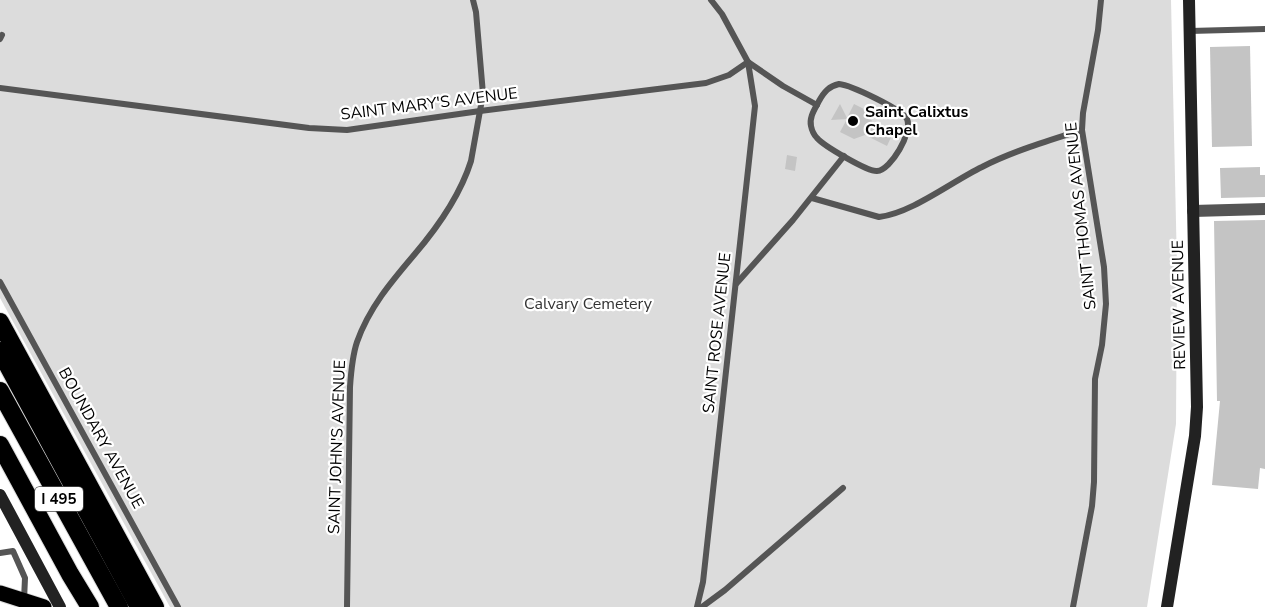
<svg xmlns="http://www.w3.org/2000/svg" width="1265" height="607" viewBox="0 0 1265 607" font-family="'Nunito Sans',sans-serif">
<style>
.green{fill:#dcdcdc}
.building{fill:#c4c4c4}
.lines{fill:none;stroke-linecap:round;stroke-linejoin:round}
.primary-casing{stroke:#dbdbdb;stroke-width:17}
.highway-casing{stroke:#dbdbdb;stroke-width:20}
.lane{stroke:#555;stroke-width:6}
.street{stroke:#555;stroke-width:12}
.secondary{stroke:#222;stroke-width:12}
.primary{stroke:#000;stroke-width:15}
.highway{stroke:#000;stroke-width:18}
.poi-dot{fill:#000;stroke:#fff;stroke-width:2}
.labels{text-anchor:middle;dominant-baseline:central;stroke-width:4.5;stroke-linejoin:round;paint-order:stroke}
.shield{fill:#fff;stroke:#4c4c4c;stroke-width:1.5}
.shield-label{font-size:15px;font-weight:bold;fill:#000}
.street-label{font-size:16px;fill:#000;stroke:#fff}
.poi-label{font-size:16px;font-weight:bold;fill:#000;stroke:#fff;text-anchor:start}
.park-label{font-size:16px;fill:#333;stroke:#fff}
</style>
<rect width="100%" height="100%" fill="#fff"/>
<!-- green -->
<path class="green" d="M0 0H1171L1177 267 1176 424 1147 607H170L0 298Z"/>
<!-- building -->
<g class="building">
<path d="M1250 46 1252 146 1212 147 1210 47Z"/>
<path d="M840 104 847 118 854 104 868 111 873 124 892 135 887 146 865 135 854 139 840 132 847 119 831 120Z"/>
<path d="M787 155 797 157 795 171 785 169Z"/>
<path d="M1260 167V175H1265V197L1221 198 1220 168Z"/>
<path d="M1265 220V469L1260 468 1258 489 1212 485 1220 401H1217L1214 221Z"/>
</g>
<g class="lines">
<!-- primary casing -->
<g class="primary-casing">
<path id="primary" d="M0 593 44 607"/>
</g>
<!-- highway casing -->
<g class="highway-casing">
<g id="highway">
<path d="M0 322 155 607"/>
<path d="M0 351 139 607"/>
<path d="M0 391 119 607"/>
<path d="M0 445 70 574 90 607"/>
</g>
</g>
<!-- lane -->
<g class="lane">
<path d="M711 0 722 14 748 62 783 86 817 105"/>
<path d="M1190 31 1265 29"/>
<path d="M0 39 2 35"/>
<path d="M839 84C851 85 903 110 907 119 913 132 891 170 877 171 868 172 824 146 817 138 814 135 812 131 811 126 809 117 815 109 819 101 824 92 829 86 839 84Z"/>
<path d="M0 88 309 128 347 130 480 111 706 83 729 75 748 62"/>
<path d="M812 198 879 217C912 213 951 182 982 167 1011 152 1050 140 1082 130"/>
<path d="M0 282 178 607"/>
<path d="M736 284 793 220 844 156"/>
<path d="M0 553 13 551 25 578 24 600"/>
<path d="M347 607 350 387C351 372 352 357 357 342 369 308 391 282 414 255 438 227 460 196 471 161L483 94 476 12 473 0"/>
<path d="M697 607 703 582 755 106 748 62"/>
<path d="M702 607 725 590 843 488"/>
<path d="M1073 607 1092 506 1094 482 1095 379 1102 345 1106 304 1104 267 1082 130 1083 113 1098 30 1101 0"/>
</g>
<!-- street -->
<path class="street" d="M1193 211 1265 209"/>
<!-- secondary -->
<g class="secondary">
<path d="M0 495 60 607"/>
<path d="M1167 607 1195 436 1197 407 1189 0"/>
</g>
<!-- primary -->
<use href="#primary" class="primary"/>
<!-- highway -->
<use href="#highway" class="highway"/>
</g>
<!-- markers -->
<circle class="poi-dot" cx="853" cy="121" r="6"/>
<g class="labels">
<!-- shield labels -->
<rect class="shield" x="35" y="487" width="48" height="24" rx="4.5"/>
<g class="shield-label">
<text x="59" y="499">I 495</text>
</g>
<!-- street labels -->
<g class="street-label">
<text transform="translate(429 104) rotate(-7)">SAINT MARY'S AVENUE</text>
<text transform="translate(1081 216) rotate(-96)">SAINT THOMAS AVENUE</text>
<text transform="translate(1179 305) rotate(-91)">REVIEW AVENUE</text>
<text transform="translate(717 333) rotate(-84)">SAINT ROSE AVENUE</text>
<text transform="translate(101 438) rotate(61)">BOUNDARY AVENUE</text>
<text transform="translate(337 447) rotate(-88)">SAINT JOHN'S AVENUE</text>
</g>
<!-- poi labels -->
<g class="poi-label">
<text x="865" y="112">Saint Calixtus<tspan x="865" dy="18">Chapel</tspan></text>
</g>
<!-- park labels -->
<g class="park-label">
<text x="588" y="304">Calvary Cemetery</text>
</g>
</g>
</svg>
